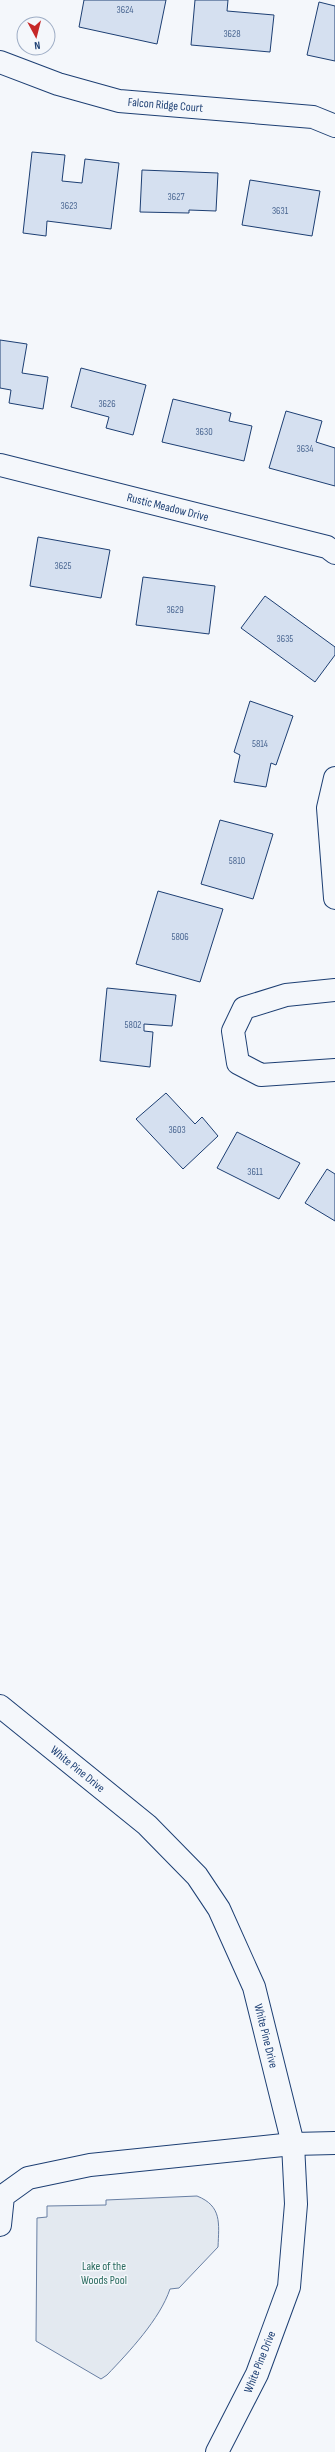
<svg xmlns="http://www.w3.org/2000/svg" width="335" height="2452" viewBox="0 0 335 2452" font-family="'Sofia Sans Condensed',sans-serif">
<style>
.green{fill:#e3e9f0;stroke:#687fa3}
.building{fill:#d5e0f0;stroke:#1d3f73}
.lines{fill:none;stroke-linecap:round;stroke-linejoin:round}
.minor-casing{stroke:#1d3f73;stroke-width:24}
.minor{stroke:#f4f7fb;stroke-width:22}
.labels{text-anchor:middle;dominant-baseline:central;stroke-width:3;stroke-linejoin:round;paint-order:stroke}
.number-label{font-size:10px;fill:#4b6792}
.street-label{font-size:12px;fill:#1d3f73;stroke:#f4f7fb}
.park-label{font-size:12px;fill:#2c6c60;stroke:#f4f7fb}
</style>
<rect width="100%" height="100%" fill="#f4f7fb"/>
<!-- green -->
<path class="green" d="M197 2196C222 2206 219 2223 218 2247L179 2288 170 2289C160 2319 129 2352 107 2375L101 2379 36 2341 37 2218 47 2217V2206L106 2205V2200Z"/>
<!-- building -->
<g class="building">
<path d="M84 0H166L157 44 79 27Z"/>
<path d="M195 0H228L227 11 274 15 270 52 191 45Z"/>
<path d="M319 2 335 6V61L307 55Z"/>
<path d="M32 152 65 155 62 181 82 183 85 159 119 163 111 229 47 221 46 236 23 233Z"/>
<path d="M142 170 218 173 216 211 189 210V213L140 212Z"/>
<path d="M250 180 320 191 312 236 242 225Z"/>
<path d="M0 340 27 344 22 373 48 377 43 409 9 403 11 390 0 388Z"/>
<path d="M81 368 146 385 133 435 106 428 109 417 71 407Z"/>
<path d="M173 399 231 413 229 421 252 426 244 461 162 442Z"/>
<path d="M286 411 322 421 316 442 335 448V486L269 468Z"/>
<path d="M38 537 110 550 101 598 30 586Z"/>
<path d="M143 577 215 586 209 634 136 625Z"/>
<path d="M265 596 335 647V655L315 682 241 628Z"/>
<path d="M250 701 293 716 276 765 271 763 266 787 234 782 240 755 234 752Z"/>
<path d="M220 820 273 834 253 899 201 884Z"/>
<path d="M158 891 223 909 200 982 136 964Z"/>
<path d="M107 988 176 995 172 1026 144 1024V1031L153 1032 150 1067 100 1061Z"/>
<path d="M166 1093 195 1124 202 1117 218 1136 183 1169 136 1119Z"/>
<path d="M237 1132 300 1163 279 1199 217 1168Z"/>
<path d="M327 1169 335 1174V1221L305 1203Z"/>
</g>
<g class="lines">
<!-- minor casing -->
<g class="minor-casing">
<g id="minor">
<path id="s1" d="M0 62 58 84 119 101 313 117 335 126"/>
<path id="s2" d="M0 465 327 547 335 553"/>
<path d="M335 778 328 808 335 898"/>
<path d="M335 990 286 995 244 1008 233 1031 238 1063 261 1075 335 1070"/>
<path id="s3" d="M0 1706 147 1825 197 1876 219 1909 254 1987 293 2144 296 2204 289 2287 257 2374 217 2452"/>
<path d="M0 2225 3 2196 28 2178 90 2165 293 2144 335 2143"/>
</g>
</g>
<!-- minor -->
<use href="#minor" class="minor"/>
</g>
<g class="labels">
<!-- number labels -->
<g class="number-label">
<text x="125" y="10">3624</text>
<text x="232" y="34">3628</text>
<text x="176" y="197">3627</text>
<text x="69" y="206">3623</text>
<text x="280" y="211">3631</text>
<text x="107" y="404">3626</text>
<text x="204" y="432">3630</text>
<text x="305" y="449">3634</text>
<text x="63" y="566">3625</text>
<text x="175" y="610">3629</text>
<text x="285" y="639">3635</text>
<text x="260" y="744">5814</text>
<text x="237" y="861">5810</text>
<text x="180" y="937">5806</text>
<text x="133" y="1025">5802</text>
<text x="177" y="1130">3603</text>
<text x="255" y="1172">3611</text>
</g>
<!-- street labels -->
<g class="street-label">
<text stroke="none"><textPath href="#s1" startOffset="172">Falcon Ridge Court</textPath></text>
<text stroke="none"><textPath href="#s2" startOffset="173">Rustic Meadow Drive</textPath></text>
<text stroke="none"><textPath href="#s3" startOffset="100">White Pine Drive</textPath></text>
<text stroke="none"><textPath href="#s3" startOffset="436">White Pine Drive</textPath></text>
<text transform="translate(260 2362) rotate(-68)">White Pine Drive</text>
</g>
<!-- park labels -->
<g class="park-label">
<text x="104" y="2266">Lake of the<tspan x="104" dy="14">Woods Pool</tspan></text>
</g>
</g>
<!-- north arrow -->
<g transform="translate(36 36) rotate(173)"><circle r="19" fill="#f4f7fb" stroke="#9eadc5"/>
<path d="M0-3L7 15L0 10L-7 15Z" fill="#c62828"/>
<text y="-6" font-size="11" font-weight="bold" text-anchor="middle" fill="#1d3f73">N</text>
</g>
</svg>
